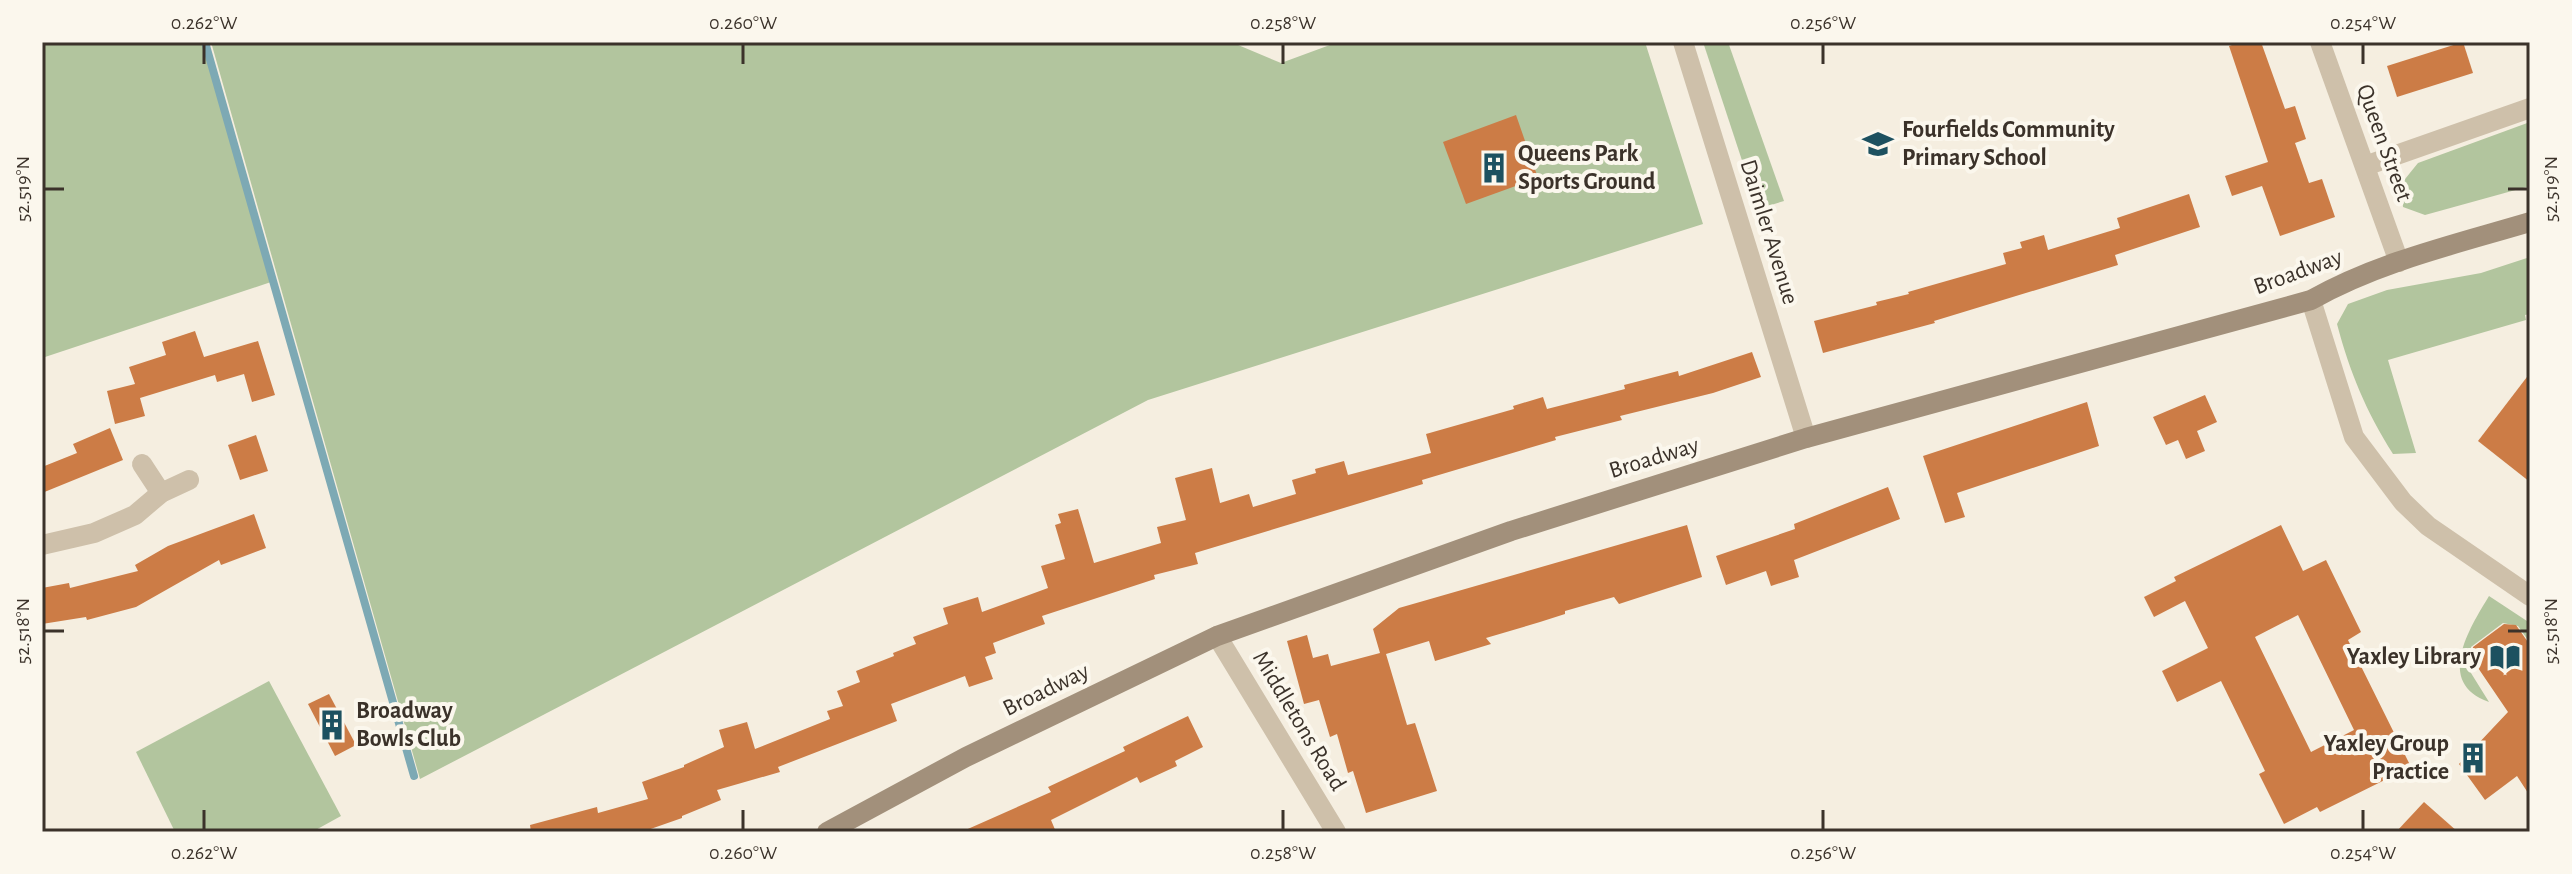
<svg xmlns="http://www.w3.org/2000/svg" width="2572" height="874" viewBox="0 0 2572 874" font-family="'Alegreya Sans',sans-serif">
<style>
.green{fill:#b2c59e}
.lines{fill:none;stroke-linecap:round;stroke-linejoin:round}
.stream{stroke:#7da9b4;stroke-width:8}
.building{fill:#cc7c46;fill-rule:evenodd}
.minor{stroke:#cec0aa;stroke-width:20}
.secondary{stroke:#a2907b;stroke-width:20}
.ticks{fill:none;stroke:#3b322a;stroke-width:3}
.labels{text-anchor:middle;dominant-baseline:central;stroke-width:8;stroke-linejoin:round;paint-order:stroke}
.poi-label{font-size:24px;font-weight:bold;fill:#3b322a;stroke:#fbf7ed;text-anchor:start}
.street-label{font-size:24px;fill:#3b322a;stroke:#fbf7ed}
.neatline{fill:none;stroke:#3b322a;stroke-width:3}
.ticks-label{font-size:20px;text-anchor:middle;fill:#3b322a}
</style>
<rect width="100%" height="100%" fill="#f5eee0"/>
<!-- green -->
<g class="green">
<path d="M42 42H203L274 281 42 358Z"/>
<path d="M211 42H1231L1281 63 1338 42H1645L1703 224 1148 400 420 779Z"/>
<path d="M1703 42H1728L1784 201 1758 209Z"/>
<path d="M2530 122V186L2425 215 2403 207 2401 184 2418 163Z"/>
<path d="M2530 257V314L2525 315 2526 320 2388 360 2416 453 2393 454C2366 411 2350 373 2337 324L2348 304 2387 290 2481 273Z"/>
<path d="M2489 596 2530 623V643L2518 626 2503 623 2471 647 2470 660 2466 665 2489 702C2435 683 2469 629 2489 596Z"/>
<path d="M269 681 341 816 312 832H175L136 752Z"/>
</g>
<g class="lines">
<!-- stream -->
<path class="stream" d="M205 42 414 776"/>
</g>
<!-- building -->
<g class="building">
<path d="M2241 42H2261L2285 109 2295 106 2306 139 2295 143 2309 183 2322 179 2335 217 2280 236 2262 186 2232 196 2225 176 2268 162 2229 46Z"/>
<path d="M2463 42 2473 73 2397 97 2387 66Z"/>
<path d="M1516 115 1538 178 1466 204 1443 142Z"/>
<path d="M2189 194 2200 227 2115 255 2118 265 1934 321 1935 323 1823 353 1814 321 1877 305 1876 302 1909 294 1908 292 2006 264 2003 253 2022 248 2020 242 2044 235 2048 250 2120 228 2117 218Z"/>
<path d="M195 331 204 357 258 341 275 395 252 402 244 374 217 382 215 375 140 398 145 416 115 424 107 391 135 384 129 367 166 355 162 342Z"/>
<path d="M1752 352 1761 377 1713 393 1620 416 1622 420 1555 437 1556 440 1422 480 1423 484 1195 553 1198 564 1154 575 1155 579 1042 616 1045 624 993 643 996 653 985 657 993 679 969 687 965 676 891 704 897 721 778 767 780 772 717 790 721 800 682 816V818L642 832H531L530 825 597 807 598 813 648 799 642 782 684 767V765L724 747 719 730 747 722 755 749 830 719 827 711 843 706 837 691 860 682 856 671 894 656 893 653 916 644 913 637 948 624 943 608 978 597 982 612 1048 588 1041 566 1065 559 1055 525 1061 523 1058 514 1078 509 1094 563 1161 543 1157 527 1186 520 1175 478 1212 468 1220 503 1249 494 1253 507 1296 494 1292 480 1316 473 1315 469 1344 461 1348 475 1431 453 1426 434 1514 409 1513 406 1543 397 1547 409 1625 389 1624 385 1678 371 1679 376Z"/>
<path d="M2530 373V482L2478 441Z"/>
<path d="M2205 395 2217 422 2197 431 2205 451 2186 459 2178 440 2166 445 2153 417Z"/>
<path d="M2087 402 2099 446 1957 493 1965 517 1945 523 1923 456Z"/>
<path d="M110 428 123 460 42 493V467L77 453 73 444Z"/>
<path d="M256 435 268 471 240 480 228 445Z"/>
<path d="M1888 487 1900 519 1794 560 1799 577 1771 586 1766 571 1726 585 1716 556 1795 529 1794 524Z"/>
<path d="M254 514 266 548 221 565 219 560 136 607 87 620 86 617 42 624V588L69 583 70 588 138 571 135 565 168 546Z"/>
<path d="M1687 525 1702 577 1619 604 1614 597 1565 611V614L1540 622 1486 638 1491 644 1435 661 1429 641 1386 654 1407 725 1415 723 1437 791 1366 813 1353 771 1348 773 1337 734 1330 737 1319 700 1304 704 1287 641 1307 635 1313 658 1328 654 1331 666 1380 653 1373 629 1399 608Z"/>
<path d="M2281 525 2303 571 2326 560 2361 632 2348 640 2411 767 2320 812 2317 807 2284 824 2259 774 2265 771 2221 681 2177 702 2162 671 2208 648 2185 601 2154 617 2144 597 2176 581 2174 577ZM2298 615 2354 730 2311 752 2255 637Z"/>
<path d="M2504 624 2516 625 2530 645V796L2517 776 2485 800 2459 764 2508 712 2472 659 2473 647Z"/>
<path d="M329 694 356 745 335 756 308 704Z"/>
<path d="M1188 716 1203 747 1175 761 1177 766 1140 783 1137 777 1051 820 1056 832H961L1051 792 1048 787 1125 751 1123 747Z"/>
<path d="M2424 802 2458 832H2396Z"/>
</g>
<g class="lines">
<!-- minor -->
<g class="minor">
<path d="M1683 42 1806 438"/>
<path d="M2320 42 2399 262"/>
<path d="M2365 166 2530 108"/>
<path d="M2311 300 2354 437 2403 502 2428 526 2530 596"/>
<path d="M142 464 161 493"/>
<path d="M42 545 94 533 135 515 161 493 189 480"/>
<path d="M1217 636 1336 832"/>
</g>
<!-- secondary -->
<path class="secondary" d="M827 832 966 757 1217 636 1511 531 1806 438 2311 300C2378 262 2456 244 2530 222"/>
</g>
<!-- ticks -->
<path class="ticks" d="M204 44V64M743 44V64M1283 44V64M1823 44V64M2363 44V64M44 189H64M2508 189H2528M44 631H64M2508 631H2528M204 810V830M743 810V830M1283 810V830M1823 810V830M2363 810V830"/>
<!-- icons -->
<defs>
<g id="school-bare" transform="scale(2.4)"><path d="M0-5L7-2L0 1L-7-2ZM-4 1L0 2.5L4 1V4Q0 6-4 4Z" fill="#1d5160" stroke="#fbf7ed" stroke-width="2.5" paint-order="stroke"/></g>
<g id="building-bare" transform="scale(2.4)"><path d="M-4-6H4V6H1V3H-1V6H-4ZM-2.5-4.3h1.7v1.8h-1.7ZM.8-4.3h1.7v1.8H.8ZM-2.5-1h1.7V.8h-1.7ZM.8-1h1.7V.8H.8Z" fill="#1d5160" stroke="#fbf7ed" stroke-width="2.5" paint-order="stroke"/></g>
<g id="library-bare" transform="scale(2.4)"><path d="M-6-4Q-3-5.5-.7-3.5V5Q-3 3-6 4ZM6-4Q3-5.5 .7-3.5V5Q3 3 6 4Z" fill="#1d5160" stroke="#fbf7ed" stroke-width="2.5" paint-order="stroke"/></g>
</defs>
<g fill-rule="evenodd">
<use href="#school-bare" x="1878" y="144"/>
<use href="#building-bare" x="1494" y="168"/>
<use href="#library-bare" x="2505" y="657"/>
<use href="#building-bare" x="332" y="725"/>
<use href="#building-bare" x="2473" y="758"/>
</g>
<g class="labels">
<!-- poi labels -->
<g class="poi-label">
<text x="1902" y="130">Fourfields Community<tspan x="1902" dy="28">Primary School</tspan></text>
<text x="1518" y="154">Queens Park<tspan x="1518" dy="28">Sports Ground</tspan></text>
<text x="2481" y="657" text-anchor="end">Yaxley Library</text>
<text x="356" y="711">Broadway<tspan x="356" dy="28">Bowls Club</tspan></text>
<text x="2449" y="744" text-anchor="end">Yaxley Group<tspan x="2449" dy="28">Practice</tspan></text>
</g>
<!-- street labels -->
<g class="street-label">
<text transform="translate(2384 143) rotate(70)">Queen Street</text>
<text transform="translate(1769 232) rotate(73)">Daimler Avenue</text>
<text transform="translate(2298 272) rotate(-20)">Broadway</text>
<text transform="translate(1654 458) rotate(-17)">Broadway</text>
<text transform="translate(1046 690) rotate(-26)">Broadway</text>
<text transform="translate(1299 721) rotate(59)">Middletons Road</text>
</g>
</g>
<!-- border -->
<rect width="2572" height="874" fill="none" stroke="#fbf7ed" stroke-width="88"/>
<rect x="44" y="44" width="2484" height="786" class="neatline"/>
<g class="ticks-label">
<text x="204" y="29">0.262°W</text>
<text x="743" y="29">0.260°W</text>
<text x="1283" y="29">0.258°W</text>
<text x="1823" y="29">0.256°W</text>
<text x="2363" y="29">0.254°W</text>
<text transform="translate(22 189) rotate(-90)" y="7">52.519°N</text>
<text transform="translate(2550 189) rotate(-90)" y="7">52.519°N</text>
<text transform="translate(22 631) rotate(-90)" y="7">52.518°N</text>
<text transform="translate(2550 631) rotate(-90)" y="7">52.518°N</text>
<text x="204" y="859">0.262°W</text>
<text x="743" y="859">0.260°W</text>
<text x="1283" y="859">0.258°W</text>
<text x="1823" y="859">0.256°W</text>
<text x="2363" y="859">0.254°W</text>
</g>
</svg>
